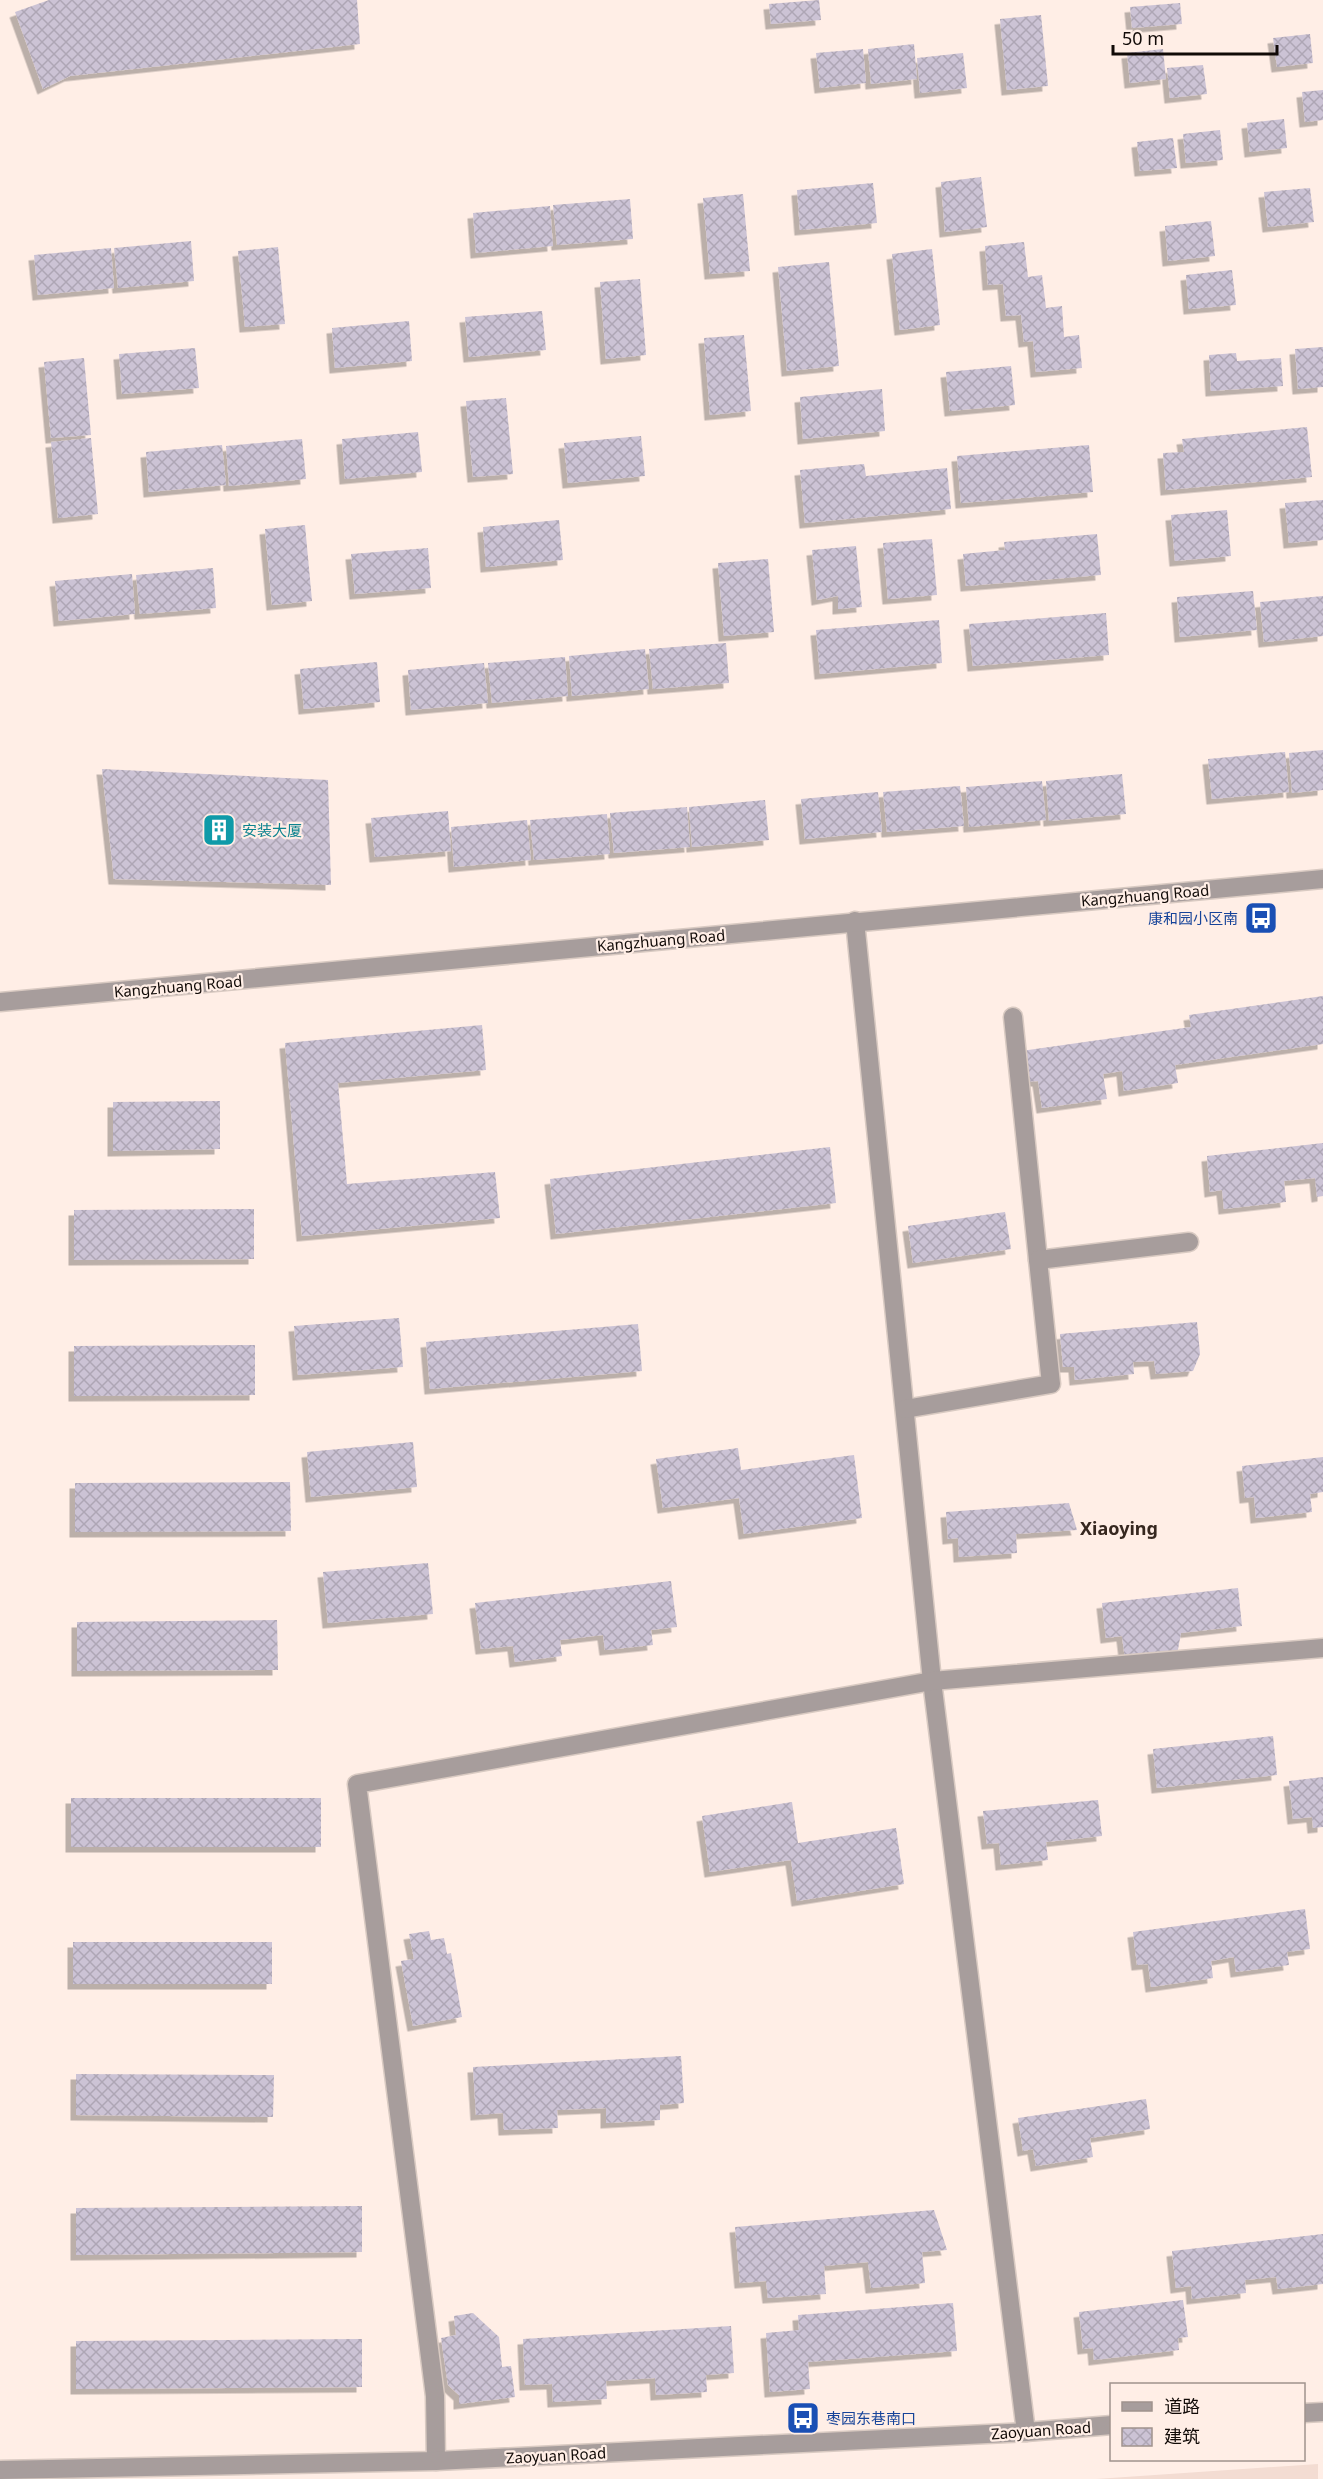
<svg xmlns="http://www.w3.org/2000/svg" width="1323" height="2479" viewBox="0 0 1323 2479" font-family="'Noto Sans','Noto Sans SC',sans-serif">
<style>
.built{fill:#f3dcd2}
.building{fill:url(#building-cross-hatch);filter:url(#shadow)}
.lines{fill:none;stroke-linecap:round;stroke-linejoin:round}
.minor-casing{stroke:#d9cac2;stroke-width:21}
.minor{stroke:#a79d9c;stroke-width:18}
.labels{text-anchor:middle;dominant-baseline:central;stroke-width:4.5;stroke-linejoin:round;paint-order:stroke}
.culture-label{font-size:15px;fill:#0d838f;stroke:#ffeee6;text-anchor:start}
.street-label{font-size:15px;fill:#110a07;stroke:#ffeee6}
.transit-label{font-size:15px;fill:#164399;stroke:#ffeee6;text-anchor:end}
.quarter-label{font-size:18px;font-weight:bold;fill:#36271f;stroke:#ffeee6}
</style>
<defs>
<pattern id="building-cross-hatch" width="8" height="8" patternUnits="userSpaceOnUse" patternTransform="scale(1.5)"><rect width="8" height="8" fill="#ccc3d5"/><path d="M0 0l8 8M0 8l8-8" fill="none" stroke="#aea6b5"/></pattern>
<filter id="shadow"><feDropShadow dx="-5.5" dy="5.5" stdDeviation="0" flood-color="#0004"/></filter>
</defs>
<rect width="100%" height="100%" fill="#ffeee6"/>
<!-- built -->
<path class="built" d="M1318 2464V2479H1096Z"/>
<!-- building -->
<g class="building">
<path d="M49 0H357L360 44 70 76 43 89 15 12Z"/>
<path d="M819 0 821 20 771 24 769 4Z"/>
<path d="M1180 3 1182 24 1132 28 1130 7Z"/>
<path d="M1041 15 1048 86 1007 90 1000 19Z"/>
<path d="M1310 34 1313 63 1277 67 1273 38Z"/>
<path d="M914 44 917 79 871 84 868 49Z"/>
<path d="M863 49 866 83 820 88 816 53Z"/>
<path d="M1163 49 1166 79 1130 83 1127 53Z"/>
<path d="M963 53 967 88 920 93 917 58Z"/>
<path d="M1203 65 1207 94 1170 98 1167 68Z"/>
<path d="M1323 90V120L1305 122 1302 92Z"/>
<path d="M1284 119 1287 148 1250 152 1247 123Z"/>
<path d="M1220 130 1223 160 1186 163 1183 134Z"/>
<path d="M1173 138 1177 168 1140 171 1137 142Z"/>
<path d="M981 177 987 227 945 232 941 182Z"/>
<path d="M873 183 877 223 800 230 797 190Z"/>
<path d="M1310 188 1314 222 1268 227 1264 192Z"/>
<path d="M743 194 750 271 710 274 703 198Z"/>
<path d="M630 199 633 239 557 245 553 205Z"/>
<path d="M550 206 553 246 476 253 473 213Z"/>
<path d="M1211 221 1215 256 1168 261 1165 226Z"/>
<path d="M191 241 194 281 118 288 114 248Z"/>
<path d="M1024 242 1028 277 1042 275 1046 308 1062 306 1064 337 1079 335 1082 368 1036 372 1033 341 1024 342 1021 315 1006 316 1003 284 988 285 985 246Z"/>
<path d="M278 247 285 324 245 327 238 251Z"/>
<path d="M111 248 114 288 38 295 34 255Z"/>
<path d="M932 249 940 325 900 330 892 254Z"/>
<path d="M829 262 839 366 787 371 778 267Z"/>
<path d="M1232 270 1236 305 1189 309 1186 275Z"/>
<path d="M640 279 646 355 606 359 600 282Z"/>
<path d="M542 311 546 350 469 357 465 317Z"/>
<path d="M409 321 412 361 335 368 332 328Z"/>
<path d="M744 335 751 411 710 415 704 338Z"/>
<path d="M1323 347V387L1298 389 1295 349Z"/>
<path d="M195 348 199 388 122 394 119 354Z"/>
<path d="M1236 353 1237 361 1281 358 1283 386 1211 391 1209 355Z"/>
<path d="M84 358 91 435 51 438 44 362Z"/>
<path d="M1011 366 1015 405 950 411 946 372Z"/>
<path d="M882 389 885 431 803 439 800 397Z"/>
<path d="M506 398 513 474 473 477 466 401Z"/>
<path d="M1307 427 1312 477 1166 490 1163 453 1184 452 1182 439Z"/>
<path d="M418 432 422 472 345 479 342 439Z"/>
<path d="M641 436 645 476 568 483 564 443Z"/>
<path d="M91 438 98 514 58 518 51 442Z"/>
<path d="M302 439 306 479 229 486 226 446Z"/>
<path d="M222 445 226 485 149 492 146 452Z"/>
<path d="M1089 445 1093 492 961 503 957 456Z"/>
<path d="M864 464 866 476 947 468 951 509 805 523 800 470Z"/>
<path d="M1323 500V540L1289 543 1285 503Z"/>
<path d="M1227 510 1231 556 1175 561 1171 515Z"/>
<path d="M559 520 563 560 486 567 483 527Z"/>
<path d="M305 525 312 601 272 605 265 529Z"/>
<path d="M1097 534 1101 575 966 586 963 554 1005 550 1004 542Z"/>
<path d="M932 539 937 595 888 599 883 543Z"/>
<path d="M856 546 862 607 838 609V596L817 600 812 550Z"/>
<path d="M428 548 431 588 355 594 351 554Z"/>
<path d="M768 559 774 632 724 636 718 563Z"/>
<path d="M213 568 216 608 140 614 136 575Z"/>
<path d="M132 574 135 614 59 621 55 581Z"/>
<path d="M1253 591 1257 630 1180 637 1177 597Z"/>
<path d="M1323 596V636L1264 642 1260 602Z"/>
<path d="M1106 613 1109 655 973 666 969 624Z"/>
<path d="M939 620 942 663 820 674 816 630Z"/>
<path d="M726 643 729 683 653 689 649 649Z"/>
<path d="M645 649 649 689 572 696 569 656Z"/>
<path d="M565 657 568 696 492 703 488 663Z"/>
<path d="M377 662 380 702 304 709 300 669Z"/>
<path d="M484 663 488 703 411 710 408 670Z"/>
<path d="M1323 750V790L1292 793 1289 753Z"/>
<path d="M1285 752 1289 792 1212 799 1208 759Z"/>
<path d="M102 769 328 780 331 885 114 879Z"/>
<path d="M1122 774 1126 814 1049 821 1046 781Z"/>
<path d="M1042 781 1046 820 969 827 966 787Z"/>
<path d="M960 786 964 826 887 832 883 792Z"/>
<path d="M878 792 882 832 805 839 801 799Z"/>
<path d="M765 800 769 840 692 847 689 807Z"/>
<path d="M687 807 690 847 614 853 610 813Z"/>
<path d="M448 811 451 851 375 857 371 818Z"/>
<path d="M607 814 610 854 534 860 530 820Z"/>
<path d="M527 820 531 860 454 867 451 827Z"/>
<path d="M1323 996V1044L1175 1065 1178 1083 1124 1091 1122 1071 1103 1074 1107 1099 1042 1108 1038 1081 1025 1082 1021 1051 1191 1027 1189 1015Z"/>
<path d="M482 1025 486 1070 338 1083 347 1184 495 1172 500 1218 302 1236 285 1043Z"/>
<path d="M220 1101V1149L113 1151V1102Z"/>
<path d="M1323 1143V1196L1317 1197 1315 1178 1284 1181 1286 1202 1224 1209 1222 1190 1210 1192 1207 1156Z"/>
<path d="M830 1147 836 1203 556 1234 550 1179Z"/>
<path d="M254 1209V1259L74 1260V1210Z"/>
<path d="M1005 1212 1011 1249 913 1263 908 1226Z"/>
<path d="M399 1318 403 1367 298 1375 294 1326Z"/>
<path d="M1197 1322 1200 1354 1193 1371 1156 1374 1154 1361 1133 1362 1134 1374 1075 1380 1074 1367H1063L1060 1334Z"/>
<path d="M638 1324 642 1371 430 1389 426 1342Z"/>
<path d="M255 1345V1395L74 1396V1346Z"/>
<path d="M413 1442 417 1487 311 1497 307 1452Z"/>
<path d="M738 1448 741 1470 854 1455 862 1518 744 1534 739 1498 663 1508 656 1459Z"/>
<path d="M1323 1457V1492L1310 1494 1312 1512 1256 1518 1254 1497 1245 1498 1242 1466Z"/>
<path d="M290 1482 291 1531 75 1532V1483Z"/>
<path d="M1069 1503 1077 1530 1016 1534 1017 1553 959 1557 958 1538 948 1539 946 1512Z"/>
<path d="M428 1563 433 1614 328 1623 323 1572Z"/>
<path d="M671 1581 677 1627 651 1630 653 1645 605 1650 603 1635 560 1640 562 1656 515 1662 513 1646 481 1649 475 1603Z"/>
<path d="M1238 1588 1242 1626 1181 1633 1177 1655 1125 1660 1122 1636 1106 1638 1102 1603Z"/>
<path d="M277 1620 278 1670 77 1671V1622Z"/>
<path d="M1273 1736 1277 1775 1157 1788 1153 1749Z"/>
<path d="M1323 1777V1827L1313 1828 1312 1817 1293 1819 1289 1781Z"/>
<rect x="71" y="1798" width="250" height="49"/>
<path d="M1098 1800 1102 1836 1046 1842 1048 1860 1001 1865 999 1843 987 1844 983 1811Z"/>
<path d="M792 1802 798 1843 896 1828 904 1884 797 1901 791 1860 710 1872 702 1816Z"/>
<path d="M1305 1909 1310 1949 1287 1952 1289 1965 1236 1972 1234 1957 1211 1961 1213 1978 1151 1987 1148 1964 1137 1965 1133 1932Z"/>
<path d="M429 1931 431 1940 444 1938 447 1954 451 1953 462 2017 413 2026 401 1961 414 1959 409 1934Z"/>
<rect x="73" y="1942" width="199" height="42"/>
<path d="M681 2056 684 2103 660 2105V2120L606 2123V2108L557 2110 558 2128 504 2130 503 2113 476 2115 473 2067Z"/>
<path d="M76 2074 274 2075 273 2117 76 2115Z"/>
<path d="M1146 2099 1150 2129 1090 2138 1093 2157 1036 2166 1033 2149 1023 2151 1018 2118Z"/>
<path d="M362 2206V2252L76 2255V2208Z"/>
<path d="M934 2210 947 2250 922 2252 925 2283 871 2288 868 2262 824 2266 826 2294 768 2298 766 2281 740 2283 735 2227Z"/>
<path d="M1323 2234V2284L1278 2289 1276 2277 1245 2280 1246 2293 1192 2299 1191 2286 1176 2288 1172 2251Z"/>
<path d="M1183 2300 1188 2337 1178 2338 1179 2350 1094 2360 1093 2348 1083 2349 1079 2312Z"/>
<path d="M953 2303 957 2351 808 2362 810 2389 770 2392 766 2333 799 2330 798 2315Z"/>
<path d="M473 2313 499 2337 502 2367 511 2366 515 2397 459 2404V2395L448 2385 441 2338 456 2335 454 2316Z"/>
<path d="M731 2326 734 2373 706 2375 707 2392 656 2395 655 2378 606 2381 607 2399 553 2402 552 2384 525 2385 523 2339Z"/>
<path d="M362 2339V2387L76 2389V2341Z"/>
</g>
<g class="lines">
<!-- minor casing -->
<g class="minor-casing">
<g id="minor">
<path d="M855 921 932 1681 1026 2432"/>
<path d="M0 1002 1323 879"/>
<path d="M1013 1017 1038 1260"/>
<path d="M905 1409 1051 1384 1038 1260 1189 1242"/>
<path d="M1304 2413 1323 2412"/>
<path d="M436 2461 435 2396 357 1784 932 1681 1323 1648"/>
<path d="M0 2470 436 2461 1026 2432 1112 2425"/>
</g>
</g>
<!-- minor -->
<use href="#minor" class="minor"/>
</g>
<!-- icons -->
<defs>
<g id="building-square" transform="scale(1.725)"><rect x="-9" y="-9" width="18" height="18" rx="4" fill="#0f9aa8" stroke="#ffeee6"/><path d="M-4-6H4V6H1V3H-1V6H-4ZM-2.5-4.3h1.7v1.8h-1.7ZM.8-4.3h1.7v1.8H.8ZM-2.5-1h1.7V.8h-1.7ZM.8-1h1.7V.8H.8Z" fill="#fff"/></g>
<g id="bus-square" transform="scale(1.725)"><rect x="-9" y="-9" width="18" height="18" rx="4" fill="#1a4fb4" stroke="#ffeee6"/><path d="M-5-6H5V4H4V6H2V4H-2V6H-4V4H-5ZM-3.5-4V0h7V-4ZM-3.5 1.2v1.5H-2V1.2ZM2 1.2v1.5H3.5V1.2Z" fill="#fff"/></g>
</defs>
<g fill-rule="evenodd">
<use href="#building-square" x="219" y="830"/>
<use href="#bus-square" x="1261" y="918"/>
<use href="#bus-square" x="803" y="2418"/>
</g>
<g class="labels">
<!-- culture labels -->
<g class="culture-label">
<text x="242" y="830">安装大厦</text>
</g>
<!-- street labels -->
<g class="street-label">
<text transform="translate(1145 895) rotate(-5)">Kangzhuang Road</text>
<text transform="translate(661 940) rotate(-5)">Kangzhuang Road</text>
<text transform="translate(178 986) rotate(-5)">Kangzhuang Road</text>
<text transform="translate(1041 2430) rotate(-4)">Zaoyuan Road</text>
<text transform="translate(556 2455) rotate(-3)">Zaoyuan Road</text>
</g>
<!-- transit labels -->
<g class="transit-label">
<text x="1238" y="918">康和园小区南</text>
<text x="826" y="2418" text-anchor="start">枣园东巷南口</text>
</g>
<!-- quarter labels -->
<g class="quarter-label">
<text x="1119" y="1528">Xiaoying</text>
</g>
</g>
<!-- legend -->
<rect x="1110" y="2383" width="195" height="78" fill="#ffeee6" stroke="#a0938d" stroke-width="1.5"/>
<rect x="1122" y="2402" width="30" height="9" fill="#a79d9c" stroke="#a0938d" stroke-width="1.5"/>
<text x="1164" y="2413" font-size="18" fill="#110a07">道路</text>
<rect x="1122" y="2428" width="30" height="18" fill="url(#building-cross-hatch)" stroke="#a0938d" stroke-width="1.5"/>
<text x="1164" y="2443" font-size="18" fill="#110a07">建筑</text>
<!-- scale -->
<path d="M1113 45v9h164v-9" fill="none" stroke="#110a07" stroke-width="3"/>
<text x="1122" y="45" font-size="18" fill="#110a07" stroke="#ffeee6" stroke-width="4.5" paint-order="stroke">50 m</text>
</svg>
